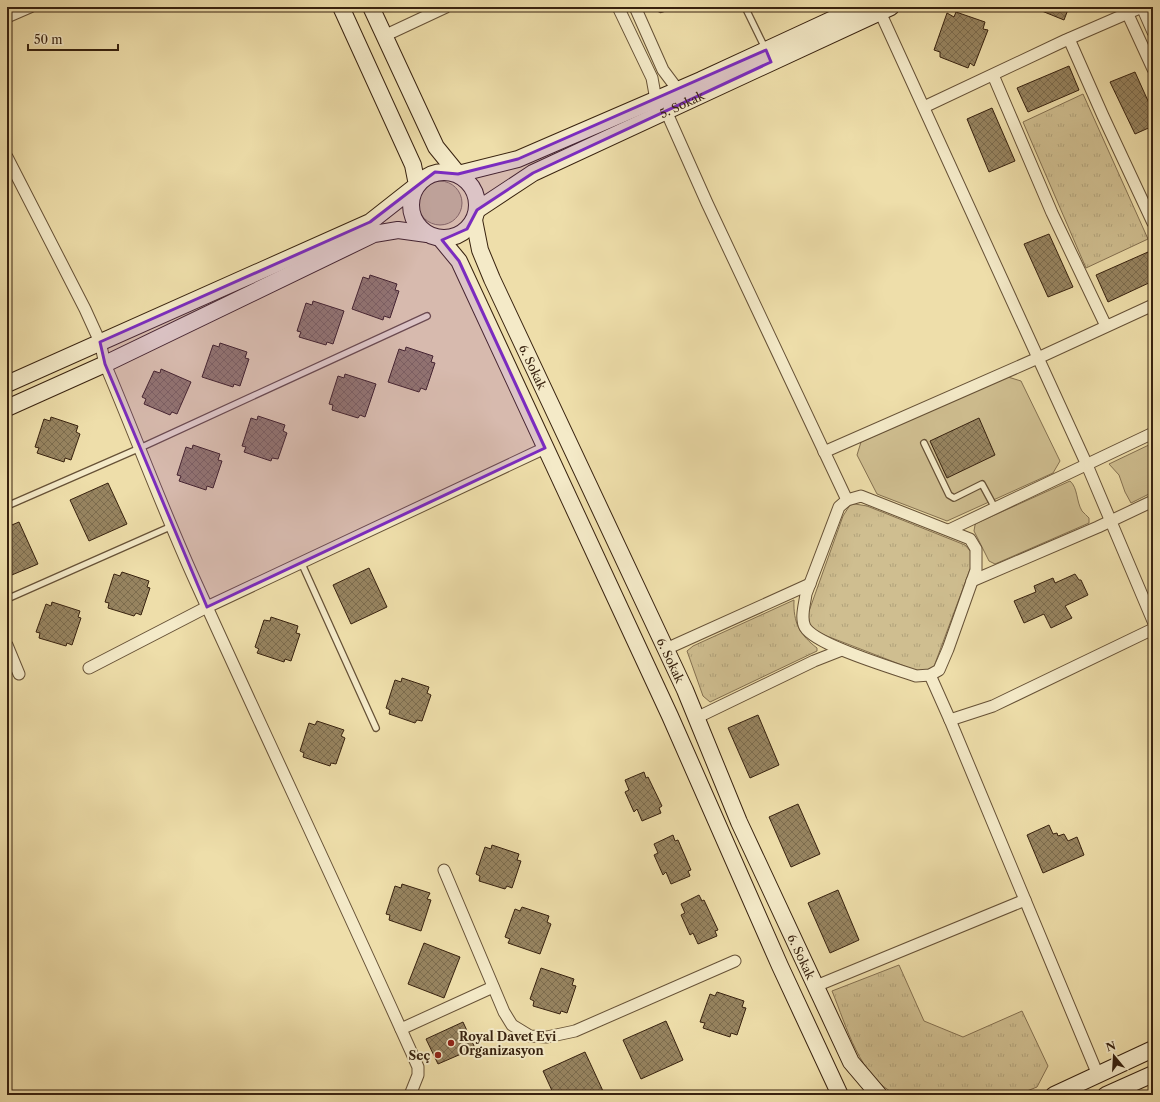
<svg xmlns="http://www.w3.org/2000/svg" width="1160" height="1102" viewBox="0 0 1160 1102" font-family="'Libre Caslon Text',serif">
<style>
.grass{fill:#cfbe90;stroke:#847050}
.park{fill:url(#park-tufts);stroke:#847050}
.building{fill:url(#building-cross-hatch);stroke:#38220f}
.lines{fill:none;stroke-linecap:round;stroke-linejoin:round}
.lane-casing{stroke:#665136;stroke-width:8}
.street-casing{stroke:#665136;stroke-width:13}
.secondary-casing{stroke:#38220f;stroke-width:18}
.lane{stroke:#f4eac8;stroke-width:5.5}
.street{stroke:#f4eac8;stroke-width:11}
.secondary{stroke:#f4eac8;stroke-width:16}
.marked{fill:#7b2cbf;fill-opacity:0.2;stroke:#7b2cbf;stroke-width:3;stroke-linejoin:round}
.poi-dot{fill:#8f2418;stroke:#f4eac8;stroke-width:1.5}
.labels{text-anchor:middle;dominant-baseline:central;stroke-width:4;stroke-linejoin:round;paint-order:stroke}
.street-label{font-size:12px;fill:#38220f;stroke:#f4eac8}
.poi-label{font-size:12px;font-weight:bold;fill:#38220f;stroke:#f4eac8;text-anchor:start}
</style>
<defs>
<pattern id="park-tufts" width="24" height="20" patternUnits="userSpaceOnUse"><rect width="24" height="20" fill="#cfbe90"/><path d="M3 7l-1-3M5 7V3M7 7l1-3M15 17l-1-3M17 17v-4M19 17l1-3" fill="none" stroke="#b2a37b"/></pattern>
<pattern id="building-cross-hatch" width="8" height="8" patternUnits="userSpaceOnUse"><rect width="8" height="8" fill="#978460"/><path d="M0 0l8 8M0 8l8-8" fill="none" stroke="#7c6c4e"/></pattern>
</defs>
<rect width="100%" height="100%" fill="#eedeaa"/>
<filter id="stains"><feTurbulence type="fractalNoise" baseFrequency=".005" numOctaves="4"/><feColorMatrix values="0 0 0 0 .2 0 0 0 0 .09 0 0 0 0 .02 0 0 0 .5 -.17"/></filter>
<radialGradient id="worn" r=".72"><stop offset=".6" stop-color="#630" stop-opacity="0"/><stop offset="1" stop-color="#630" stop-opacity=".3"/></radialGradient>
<!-- grass -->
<g class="grass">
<circle cx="440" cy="203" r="22"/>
<path d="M1008 377 1021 381 1060 461 1053 473 947 521 877 494 857 455 861 442Z"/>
<path d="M1153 443V492L1131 503 1125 492 1119 475 1109 464Z"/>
<path d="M1070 481C1078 488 1076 501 1082 511 1084 513 1087 516 1089 518V523L995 564 989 561 974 531 975 525 977 523Z"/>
</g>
<!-- park -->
<g class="park">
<path d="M1083 94 1148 239 1086 268 1023 122Z"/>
<path d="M855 504 867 506 965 545 972 553V564L933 669 920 672 819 633 810 626 808 614 843 516 850 505Z"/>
<path d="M794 600C793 623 800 635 817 648V651L710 702 703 696 687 651 693 646Z"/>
<path d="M899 965 924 1021 963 1037 1022 1011 1048 1066 1037 1087 1017 1095H897C859 1077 847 1027 832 991Z"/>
</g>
<!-- building -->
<g class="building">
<path d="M1032 7H1069L1064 20Z"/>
<path d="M956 12 985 22 983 29 988 30 974 66 970 63 968 68 940 57V52L934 50 947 13 954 17Z"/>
<path d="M1069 66 1079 90 1028 112 1017 88Z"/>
<path d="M1135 72 1153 112V126L1135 134 1110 82Z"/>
<path d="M992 108 1015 161 989 172 967 119Z"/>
<path d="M1049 234 1073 287 1048 297 1024 244Z"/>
<path d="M1148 252 1153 264V281L1108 302 1096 275Z"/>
<path d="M370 275 397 284 395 290 399 291 390 318 384 316 383 320 352 309 363 277 369 279Z"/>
<path d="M313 301 344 311 333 344 327 342 326 345 299 337 301 332 297 331 306 303 312 305Z"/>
<path d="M220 343 247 352 245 358 249 359 240 386 234 384 233 387 202 377 213 345 219 347Z"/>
<path d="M406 347 433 356 431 362 435 363 426 390 421 388 419 392 388 382 399 349 405 351Z"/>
<path d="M161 369 191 382 177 414 172 412 170 415 144 404 146 399 142 397 154 371 160 373Z"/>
<path d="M345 374 376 384 365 417 360 415 358 418 332 410 333 405 329 404 338 376 344 378Z"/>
<path d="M258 416 285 425 283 431 287 433 278 459 272 458 271 461 244 452 246 447 242 446 251 418 257 420Z"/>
<path d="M51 417 78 426 76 432 80 434 71 460 65 458 64 462 37 453 39 448 35 447 44 419 50 421Z"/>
<path d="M979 418 995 455 947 478 930 441Z"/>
<path d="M193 445 220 454 218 460 222 461 213 488 207 486 206 490 179 481 181 476 177 475 186 447 192 449Z"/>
<path d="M108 483 127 524 89 541 70 500Z"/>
<path d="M19 522 38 564 7 577V527Z"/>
<path d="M369 568 387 607 351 624 333 585Z"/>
<path d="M122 572 149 581 147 587 150 588 141 615 136 613 134 616 108 608 109 603 105 602 114 574 120 576Z"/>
<path d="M1075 574 1079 580H1081L1088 595 1065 606 1072 618 1051 628 1044 614 1024 623 1014 601 1036 592 1034 586 1053 578 1055 583Z"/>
<path d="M52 602 80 611 78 617 81 618 72 645 67 643 66 646 39 638 40 633 36 632 46 604 51 606Z"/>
<path d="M271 617 298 626 296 633 300 634 291 661 285 659 284 662 257 653 259 649 255 647 264 620 270 621Z"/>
<path d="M402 678 429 687 427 693 431 695 422 721 417 720 415 723 389 714 390 710 386 708 395 680 401 682Z"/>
<path d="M758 715 779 765 750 778 728 728Z"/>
<path d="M317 721 344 730 341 736 345 738 336 764 331 763 330 766 303 757 304 753 300 751 309 723 315 725Z"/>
<path d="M644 772 646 778 648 777 662 806 659 808 661 813 642 821 637 809 634 812 625 792 629 790 625 780Z"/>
<path d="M798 804 820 854 791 867 769 817Z"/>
<path d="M1049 825 1053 834 1057 833 1058 836 1064 834 1068 841 1077 837 1084 855 1043 873 1027 835Z"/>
<path d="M673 835 675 841 678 840 691 870 688 871 690 876 671 884 666 872 663 875 654 855 658 853 654 844Z"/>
<path d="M492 845 519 854 517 860 521 861 512 888 507 886 505 889 479 881 480 876 476 874 485 847 491 849Z"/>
<path d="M402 884 430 893 427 899 431 900 421 931 389 920 390 915 386 914 395 886 401 888Z"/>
<path d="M838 890 859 940 830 953 808 903Z"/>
<path d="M699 895 702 901 704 900 718 930 715 931 717 936 698 944 693 933 690 935 681 915 685 913 681 904Z"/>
<path d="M522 907 549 916 547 922 551 924 540 954 508 943 510 939 505 937 515 909 520 911Z"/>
<path d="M424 943 460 957 444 998 408 984Z"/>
<path d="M541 968 574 979 572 985 576 986 567 1013 561 1011 560 1014 533 1006 534 1001 530 999Z"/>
<path d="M717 992 744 1001 742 1007 746 1008 737 1035 731 1033 730 1037 703 1028 705 1023 700 1022 710 994 715 996Z"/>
<path d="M666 1021 683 1060 641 1079 623 1040Z"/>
<path d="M463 1022 475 1048 438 1064 426 1039Z"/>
<path d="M585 1052 603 1091 594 1095H554L543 1071Z"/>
</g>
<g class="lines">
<!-- lane casing -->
<g class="lane-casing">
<g id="lane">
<path d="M745 7 765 48"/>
<path d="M661 9 666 7"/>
<path d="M924 443 949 495 954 498 982 484 995 508"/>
<path d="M7 506 140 448 427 316"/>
<path d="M301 562 376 728"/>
<path d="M7 599 172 526"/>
</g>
</g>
<!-- street casing -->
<g class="street-casing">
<g id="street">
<path d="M618 7 652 78 656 100"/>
<path d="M635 7 663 70 678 90"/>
<path d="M1142 7 1153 32"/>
<path d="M1125 8 1153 69"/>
<path d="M880 12 1087 465 1153 621"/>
<path d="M7 17 30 7"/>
<path d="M384 36 446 7"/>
<path d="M1069 39 1103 116 1153 223"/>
<path d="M993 75 1052 213 1106 326"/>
<path d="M924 107 1066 40 1142 7"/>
<path d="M666 111 707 203 847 500"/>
<path d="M7 157 85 309 100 342 105 364C136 437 164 513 197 585 270 746 346 906 418 1067V1075L410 1095"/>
<path d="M824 452 1038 358 1153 305"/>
<path d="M861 496 970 539 976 549V570L948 649 939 670 930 675 916 676C893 668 815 645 805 627 800 618 805 603 806 594L839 507 847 500Z"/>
<path d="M949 530 1153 433"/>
<path d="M972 581 1098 527 1153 501"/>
<path d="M7 645 19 674"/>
<path d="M666 649 810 584"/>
<path d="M89 668 207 607 545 448"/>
<path d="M930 675 950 720 1098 1075"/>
<path d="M696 718 814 661 842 650"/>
<path d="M950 720 993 706 1153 629"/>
<path d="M444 870 504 1012 512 1025 530 1036 547 1037 575 1031 735 961"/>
<path d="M816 986 1025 900"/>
<path d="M401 1029 493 987"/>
</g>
</g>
<!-- secondary casing -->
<g class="secondary-casing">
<g id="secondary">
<path d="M371 7 436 147 458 174 518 159 701 80 859 7"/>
<circle cx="444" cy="205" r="33"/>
<path id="s1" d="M477 210 533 173 891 7"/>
<path id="s2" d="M474 220 480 250 492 279 685 690 739 822 851 1062 879 1095"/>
<path d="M440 238 459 261 670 716 780 966 840 1095"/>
<path d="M7 384 370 222 417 185 413 165 341 7"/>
<path d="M7 408 105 364 374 234 398 230 427 234"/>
<path d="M1054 1095 1153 1049"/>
<path d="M1106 1095 1153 1074"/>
</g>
</g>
<!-- lane -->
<use href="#lane" class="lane"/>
<!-- street -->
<use href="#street" class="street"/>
<!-- secondary -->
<use href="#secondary" class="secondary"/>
</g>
<!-- marked area -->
<path class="marked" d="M766 50 771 62 533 173 477 210 467 229 442 240 459 261 545 448 207 607 105 364 100 342 370 222 435 172 458 174 518 159Z"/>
<!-- markers -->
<g class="poi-dot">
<circle cx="451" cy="1043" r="4"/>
<circle cx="438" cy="1055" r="4"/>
</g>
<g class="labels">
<!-- street labels -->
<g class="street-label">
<text stroke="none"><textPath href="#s1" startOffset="231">5. Sokak</textPath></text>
<text stroke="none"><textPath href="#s2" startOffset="159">6. Sokak</textPath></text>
<text stroke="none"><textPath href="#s2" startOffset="483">6. Sokak</textPath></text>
<text stroke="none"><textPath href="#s2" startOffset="807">6. Sokak</textPath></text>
</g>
<!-- poi labels -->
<g class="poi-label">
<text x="459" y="1036">Royal Davet Evi<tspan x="459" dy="14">Organizasyon</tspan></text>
<text x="430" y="1055" text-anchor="end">Seç</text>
</g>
</g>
<!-- margin -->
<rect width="1160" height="1102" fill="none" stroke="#eedeaa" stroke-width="24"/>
<rect x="8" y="8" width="1144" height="1086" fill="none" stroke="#38220f" stroke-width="2"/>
<rect x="12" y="12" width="1136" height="1078" fill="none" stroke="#38220f"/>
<!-- north arrow -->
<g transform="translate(1114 1056) rotate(342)" stroke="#f4eac8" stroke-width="3" paint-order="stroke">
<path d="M0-3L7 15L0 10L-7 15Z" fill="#38220f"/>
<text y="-6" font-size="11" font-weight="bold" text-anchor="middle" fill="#38220f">N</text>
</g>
<!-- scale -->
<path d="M28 44v6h90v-6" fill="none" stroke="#38220f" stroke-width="2"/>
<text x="34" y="44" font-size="12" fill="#38220f" stroke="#f4eac8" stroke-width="3" paint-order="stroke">50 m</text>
<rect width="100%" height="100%" filter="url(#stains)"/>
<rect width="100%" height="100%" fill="url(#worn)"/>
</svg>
